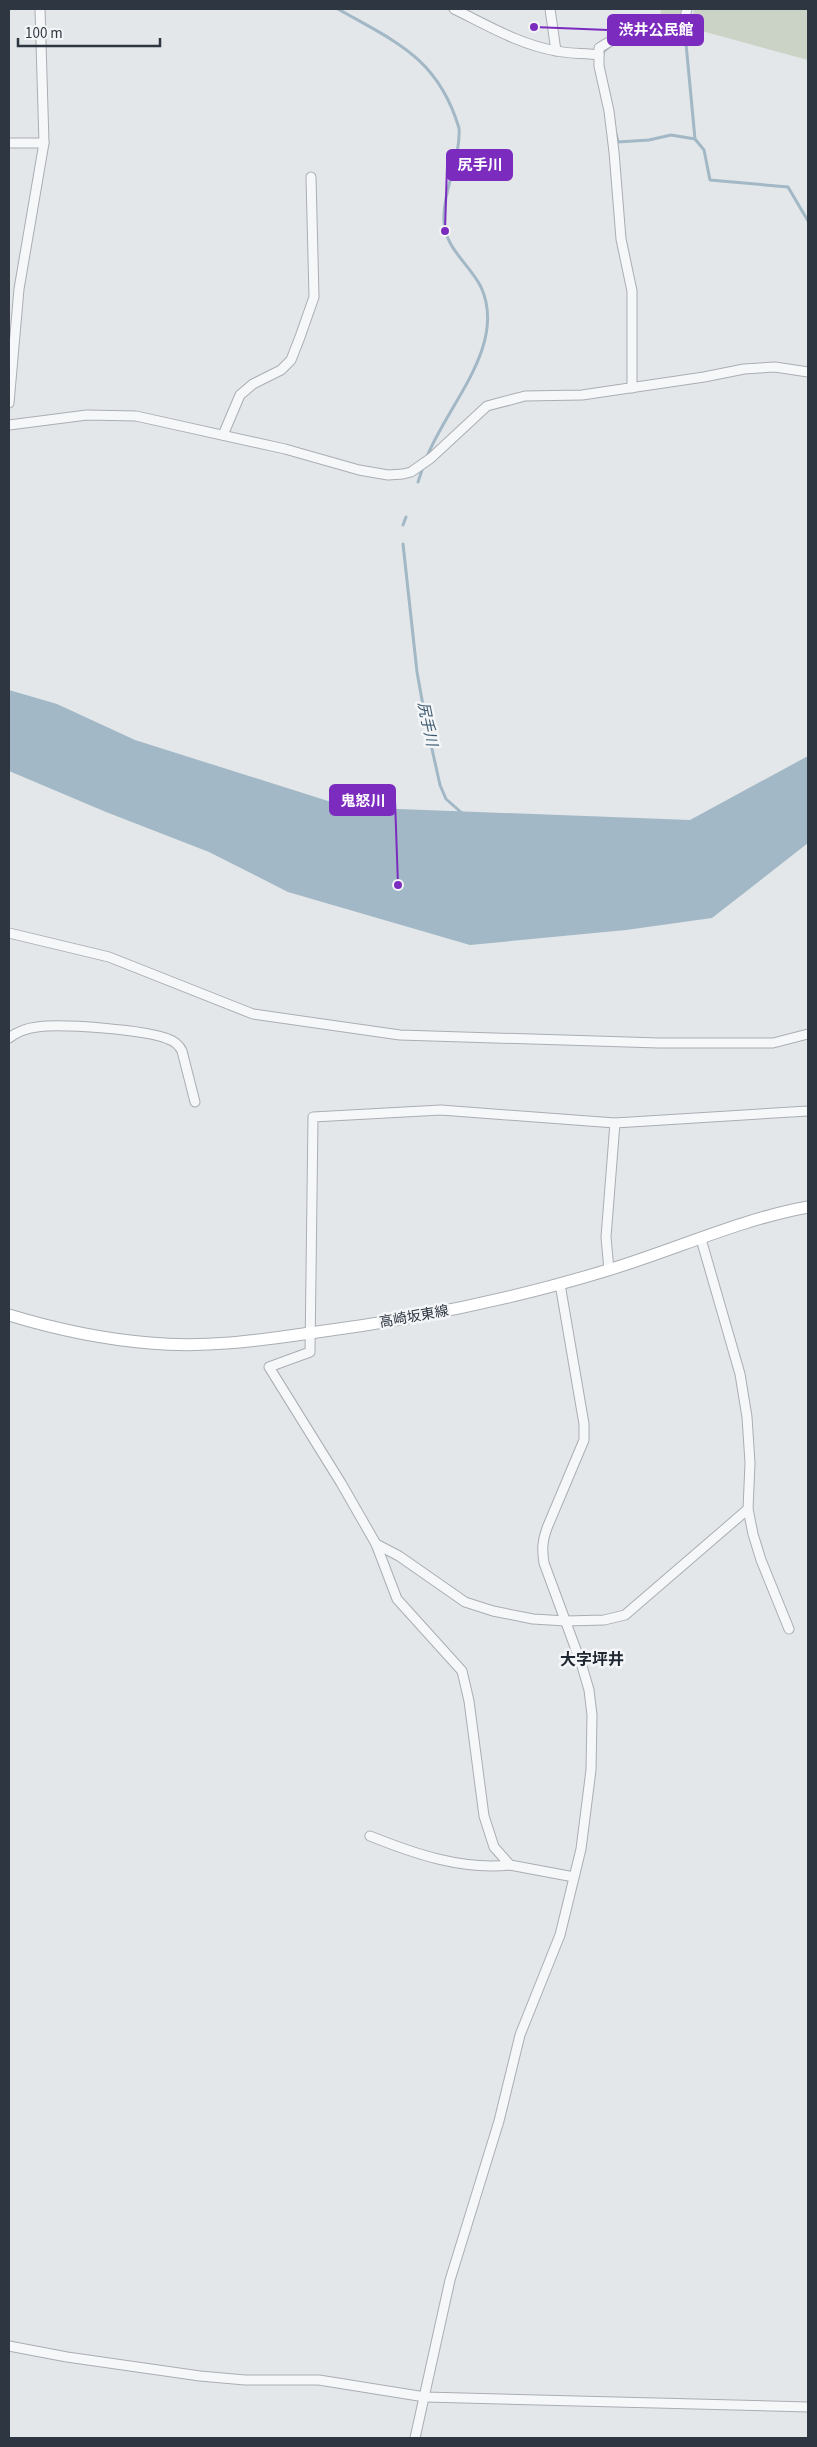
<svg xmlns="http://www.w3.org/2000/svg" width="817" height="2447" viewBox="0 0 817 2447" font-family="'Source Sans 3','Noto Sans JP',sans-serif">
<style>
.green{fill:#cad3c5}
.water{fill:#a2b8c6}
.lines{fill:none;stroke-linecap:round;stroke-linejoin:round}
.stream{stroke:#a2b8c6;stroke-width:3}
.street-casing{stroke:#a9aeb4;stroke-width:11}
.secondary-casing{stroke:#a9aeb4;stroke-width:13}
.street{stroke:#f6f7f8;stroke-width:9}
.secondary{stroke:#fff;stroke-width:11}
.labels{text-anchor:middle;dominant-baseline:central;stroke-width:5;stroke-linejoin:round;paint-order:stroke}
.street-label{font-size:14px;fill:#2d3641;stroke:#f3f5f7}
.water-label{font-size:15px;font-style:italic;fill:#3a5971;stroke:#f3f5f7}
.quarter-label{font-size:16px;font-weight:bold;fill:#1f2732;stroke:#f3f5f7}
.leader{fill:none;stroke:#7b2cbf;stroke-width:2}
.callout-dot{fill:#7b2cbf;stroke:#f3f5f7;stroke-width:2}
.callout{fill:#7b2cbf;stroke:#7b2cbf;stroke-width:2}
.callout-label{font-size:15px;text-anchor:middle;font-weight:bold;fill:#fff}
</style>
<rect width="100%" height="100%" fill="#e3e7ea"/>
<!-- green -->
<g class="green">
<path d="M661 9H683L680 24 659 28Z"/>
<path d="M694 9H808V60L691 28Z"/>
</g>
<!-- water -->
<path class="water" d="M9 690 57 704 135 740 347 807 690 820 808 756V843L712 918 626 930 470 945 288 892 209 852 106 812 9 771Z"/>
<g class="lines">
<!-- stream -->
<g class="stream">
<path d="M338 9C396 42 438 58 459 128 461 158 442 193 444 222 445 248 470 265 481 287 508 346 446 406 426 459"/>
<path d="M685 33 695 139"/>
<path d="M667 35 685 34"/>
<path d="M602 56 604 51 610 46"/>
<path d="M616 134 618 142 649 140 671 135 695 139 704 150 710 180 788 187 808 221"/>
<path d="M418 482 423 467"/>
<path d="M403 525 406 517"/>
<path d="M403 544 417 672 426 722 440 785 446 799 463 814"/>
</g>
<!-- street casing -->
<g class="street-casing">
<g id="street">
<path d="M454 9C487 25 520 45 557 51 570 54 585 53 599 55"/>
<path d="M550 9 556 51"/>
<path d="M9 143H44"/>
<path d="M632 388V291L621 239 614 152 609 111 599 66V48C625 30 651 32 682 29L687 9"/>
<path d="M9 403 19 289 44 143 40 9"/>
<path d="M9 425 87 415 136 416 285 449 359 470 388 475 403 474 411 472 431 458 487 406 525 396 582 395 704 377 744 369 775 367 808 372"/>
<path d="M223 435 240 395 253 384 281 370 291 360 300 337 314 297 311 177"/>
<path d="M9 933 109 957 253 1014 400 1035 659 1043H773L808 1034"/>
<path d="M9 1038C17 1032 27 1028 37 1027 61 1023 147 1030 168 1039 174 1041 179 1045 182 1051L195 1102"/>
<path d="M615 1123 808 1111"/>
<path d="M701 1239 740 1374 747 1417 750 1463 748 1509 753 1534 761 1560 789 1629"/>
<path d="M609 1270 606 1237 615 1123 441 1110 313 1117 310 1352 269 1367 341 1483 376 1544 399 1556 465 1602 493 1611 533 1619 566 1621 604 1620 625 1615 748 1509"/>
<path d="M376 1544 397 1599 462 1671 469 1701 484 1816 494 1847 510 1865 574 1877"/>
<path d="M370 1836C415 1854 461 1870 510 1865"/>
<path d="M9 2346 67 2357 200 2376 245 2380H319L425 2397 808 2407"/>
<path d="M415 2438 450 2280 499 2121 520 2035 560 1935 581 1849 591 1770 592 1715 589 1690 582 1666 544 1563C542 1550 542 1541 547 1528L584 1440V1424L560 1284"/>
</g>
</g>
<!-- secondary casing -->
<g class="secondary-casing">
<path id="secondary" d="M9 1315C55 1329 101 1339 150 1343 204 1348 256 1341 310 1333 411 1320 510 1300 608 1270 674 1250 741 1219 808 1207"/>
</g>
<!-- street -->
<use href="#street" class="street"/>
<!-- secondary -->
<use href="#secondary" class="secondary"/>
</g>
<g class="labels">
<!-- street labels -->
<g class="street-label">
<text transform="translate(414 1317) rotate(-10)">高崎坂東線</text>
</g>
<!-- water labels -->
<g class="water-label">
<text transform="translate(427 724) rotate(78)">尻手川</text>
</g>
<!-- quarter labels -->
<g class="quarter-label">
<text x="592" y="1660">大字坪井</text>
</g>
</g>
<!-- callouts -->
<path class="leader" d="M534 27L608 30M445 231L447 165M398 885L395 800"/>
<g class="callout-dot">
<circle cx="534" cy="27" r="5"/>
<circle cx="445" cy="231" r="5"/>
<circle cx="398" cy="885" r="5"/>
</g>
<g class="callout">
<rect x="608" y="15" width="95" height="30" rx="5"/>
<rect x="447" y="150" width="65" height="30" rx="5"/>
<rect x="330" y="785" width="65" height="30" rx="5"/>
</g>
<g class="callout-label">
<text x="656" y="35">渋井公民館</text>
<text x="480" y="170">尻手川</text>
<text x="363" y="806">鬼怒川</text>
</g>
<!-- border -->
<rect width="817" height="2447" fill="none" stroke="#2d3641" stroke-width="20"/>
<!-- scale -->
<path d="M18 38v8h142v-8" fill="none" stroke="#2d3641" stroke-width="2.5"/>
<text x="25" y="38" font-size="15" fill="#2d3641" stroke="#f3f5f7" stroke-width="4" paint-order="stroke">100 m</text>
</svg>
